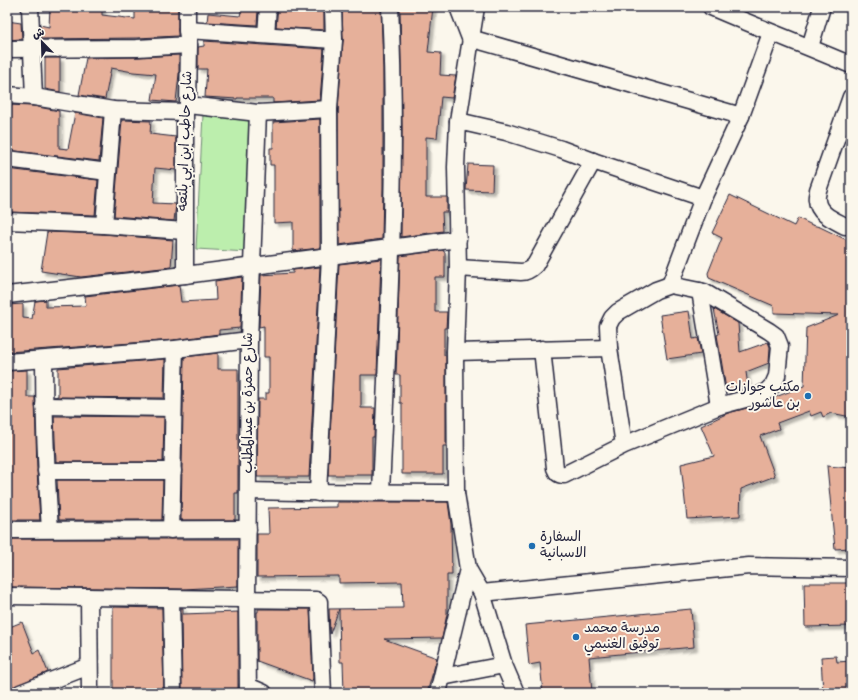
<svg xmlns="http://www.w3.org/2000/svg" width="858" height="700" viewBox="0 0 858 700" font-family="Dekko,'Playpen Sans Arabic',sans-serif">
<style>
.green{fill:#bceead;stroke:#6f8874}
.building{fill:#e6b09a;stroke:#22223b;filter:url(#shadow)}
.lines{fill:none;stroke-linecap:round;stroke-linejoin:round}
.minor-casing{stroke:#22223b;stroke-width:19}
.minor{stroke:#fbf7ec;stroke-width:16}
.poi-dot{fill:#1f6fb2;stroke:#fbf7ec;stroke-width:1.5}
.labels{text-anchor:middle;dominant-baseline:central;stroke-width:4;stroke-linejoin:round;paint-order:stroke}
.street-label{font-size:14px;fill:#22223b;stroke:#fbf7ec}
.poi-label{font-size:14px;fill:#22223b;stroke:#fbf7ec;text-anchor:start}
</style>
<defs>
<filter id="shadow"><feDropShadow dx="3.5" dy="3.5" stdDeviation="1" flood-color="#0004"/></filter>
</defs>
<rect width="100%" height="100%" fill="#fbf7ec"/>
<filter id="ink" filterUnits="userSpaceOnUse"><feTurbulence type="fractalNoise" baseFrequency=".025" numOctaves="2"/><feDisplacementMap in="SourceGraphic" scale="8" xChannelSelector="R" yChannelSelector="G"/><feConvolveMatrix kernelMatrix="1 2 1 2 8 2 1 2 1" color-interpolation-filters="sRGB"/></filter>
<g filter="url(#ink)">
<!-- green -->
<path class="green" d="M203 115 255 118 248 252 196 249Z"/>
<!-- building -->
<g class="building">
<path d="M50 7H102V15L135 19V7H178V36L137 38 41 39 40 25 49 27Z"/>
<path d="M242 7 258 10 257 25 207 22 208 13 240 16Z"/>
<path d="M278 7H324V30L276 27Z"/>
<path d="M342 7H381L383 68V188L382 239 339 245 338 109 343 41Z"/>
<path d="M400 7H433L428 52 441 53 440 75 456 76 452 98 441 97 437 138 426 137V197H447V212H442L443 231 401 237 402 128Z"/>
<path d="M7 21 21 23 22 39 7 40Z"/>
<path d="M204 41 324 49 320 100 273 103V98H237V99L205 97 207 69H198V47L204 46Z"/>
<path d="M179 55V74L176 102 152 100 156 74 133 72 111 68 105 99 79 95 86 58 138 57Z"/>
<path d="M45 58H60V92L45 89Z"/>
<path d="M7 105 33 106 59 111V148L68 149 75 113 103 118 99 161 7 150Z"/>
<path d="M320 119V248L293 251V222L274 223V165H270V148H273V122Z"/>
<path d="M122 120 151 121 150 134 176 137V170L155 168 153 203 176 204 174 221 114 216Z"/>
<path d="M468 164 493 165 492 191 466 190Z"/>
<path d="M7 169 98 180 95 215 7 212Z"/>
<path d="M730 195 794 226 798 218 812 225 820 227 851 242V417L831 413 823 417 821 412 811 416 809 411 777 423 779 429 760 436 775 476 741 489 740 516 687 519 681 464 714 456 701 426 728 413 762 404 773 398 804 386 806 328 839 315 774 313V306L709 278 708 273 722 238 712 233Z"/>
<path d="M47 232 103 234 173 240 171 267 81 277 41 271Z"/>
<path d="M443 250 444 252H445V277H435V312H447L446 328H444V355H446V446H443V474H402V403H400V375H396L400 256Z"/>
<path d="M381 259 377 375H361V408H375L374 437H372V475H328L339 264Z"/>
<path d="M320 267 309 477H257L258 399H266V393H269V357H264V326L259 327 261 275 293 273V270Z"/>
<path d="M242 277 240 328 219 330V334L174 340 7 352V305L23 304V318L32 319 35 301 46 300V307L86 306 85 296 179 285 181 302 216 300 215 281Z"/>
<path d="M714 309 738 323 740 352 768 342 770 347 769 363 746 372 748 386 726 389 717 335 719 334Z"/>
<path d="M689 311 693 339 698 338 701 354 667 359 660 315Z"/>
<path d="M218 353V369H238V493H235V520H181L184 357Z"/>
<path d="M165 359 164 398 54 397 58 396V368Z"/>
<path d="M27 370V397H35L37 471 40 520H7V371Z"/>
<path d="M54 416 164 417 163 462H56Z"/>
<path d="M827 466 851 468V548L835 549Z"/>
<path d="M57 480H163L162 520H59Z"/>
<path d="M337 502H448L451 524 452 575H447V614L442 638 384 639 437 658 427 693H344L343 662H340L339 609 330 634 329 609 403 608 402 582 339 583V576L257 577V534H269L268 508 337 507Z"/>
<path d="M7 539H238V586L184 589 7 587Z"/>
<path d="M804 583H851V626L805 627Z"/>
<path d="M113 607 162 608 164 693H113Z"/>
<path d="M181 608H183V614L238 612V693H182Z"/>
<path d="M258 609H310L313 678 312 681 257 661V612H258Z"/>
<path d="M691 609 694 647 589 657 592 693H543L540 663 529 665 525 625Z"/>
<path d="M22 622 34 653 39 650 48 672 13 687 7 671V663L13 661 7 646V628Z"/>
<path d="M836 656 837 662 851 661V693H823L821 657Z"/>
</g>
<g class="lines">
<!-- minor casing -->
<g class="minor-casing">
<g id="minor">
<path d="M30 7 34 97"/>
<path d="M458 7 470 38 741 116"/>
<path d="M476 7 458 121 456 167 458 268 455 352 456 493 468 569 482 593 504 665 516 693"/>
<path d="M711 7C757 27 804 45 851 65"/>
<path d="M187 30 334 40"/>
<path d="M266 35 268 7"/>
<path d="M810 47 822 7"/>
<path d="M7 49 137 48 189 45"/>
<path d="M7 95 34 97 113 110 185 112"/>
<path d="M188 105 258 113 329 109"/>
<path d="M458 121 506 132 561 149 593 161 703 198"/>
<path d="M7 159 108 172"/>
<path d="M7 221 104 225 184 231"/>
<path d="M104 225 113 110"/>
<path d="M845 226C834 220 818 214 817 200 816 197 818 193 818 190L851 97"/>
<path d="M458 268 521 272C527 272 531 269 535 265L593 161"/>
<path d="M185 275V112L188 105 189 45 187 30V7"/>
<path d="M670 285 703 198 741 116 771 33"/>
<path d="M700 291 719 406"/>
<path d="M7 295 185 275 458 239"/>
<path d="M542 349 555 468C557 473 558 475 564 475L624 445 719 406 760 395 767 391 773 385 777 376 780 346 776 336 769 331 704 292 670 285 656 290 618 312 612 318 608 326 609 348 624 445"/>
<path d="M455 352 609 348"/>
<path d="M44 360C44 416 46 472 50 529"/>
<path d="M7 362 175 349 249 340"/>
<path d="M44 406 173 408"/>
<path d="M46 471H173"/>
<path d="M249 491C318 493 387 492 456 493"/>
<path d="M381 492C388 330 398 168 390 7"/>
<path d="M318 493 330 256 329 109 334 40 333 7"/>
<path d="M7 530 248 529"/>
<path d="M171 530C173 470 173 409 175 349"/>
<path d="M482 593 749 566 851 568"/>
<path d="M7 596 316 600 319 602V606L323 693"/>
<path d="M89 597 90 693"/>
<path d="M171 599 173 693"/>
<path d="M442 677 504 665"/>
<path d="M248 686 264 693"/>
<path d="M20 693 89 666"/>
<path d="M248 693 247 600 249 340 258 113"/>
<path d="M438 693 468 569"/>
</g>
</g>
<!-- minor -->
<use href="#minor" class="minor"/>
</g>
</g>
<!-- markers -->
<g class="poi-dot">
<circle cx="808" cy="396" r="4"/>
<circle cx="532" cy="546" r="4"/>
<circle cx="576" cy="637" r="4"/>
</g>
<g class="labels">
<!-- street labels -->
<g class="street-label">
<text transform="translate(186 141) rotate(-88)">شارع حاطب ابن ابي بلتعه</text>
<text transform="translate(249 403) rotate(-90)">شارع حمزة بن عبدالمطلب</text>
</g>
<!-- poi labels -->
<g class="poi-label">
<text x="800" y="388" text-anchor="end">مكتب جوازات<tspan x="800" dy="16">بن عاشور</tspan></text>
<text x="540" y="538">السفارة<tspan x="540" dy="16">الاسبانية</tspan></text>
<text x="584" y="629">مدرسة محمد<tspan x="584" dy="16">توفيق الغنيمي</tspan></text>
</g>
</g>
<!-- margin -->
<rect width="858" height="700" fill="none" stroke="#fbf7ec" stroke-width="24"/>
<rect x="12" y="12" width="834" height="676" fill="none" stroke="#22223b" stroke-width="1.5" filter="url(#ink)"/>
<!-- north arrow -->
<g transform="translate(42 42) rotate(337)" stroke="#fbf7ec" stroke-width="3" paint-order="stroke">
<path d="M0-3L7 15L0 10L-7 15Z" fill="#22223b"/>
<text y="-6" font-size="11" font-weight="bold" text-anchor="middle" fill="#22223b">ش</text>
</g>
</svg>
